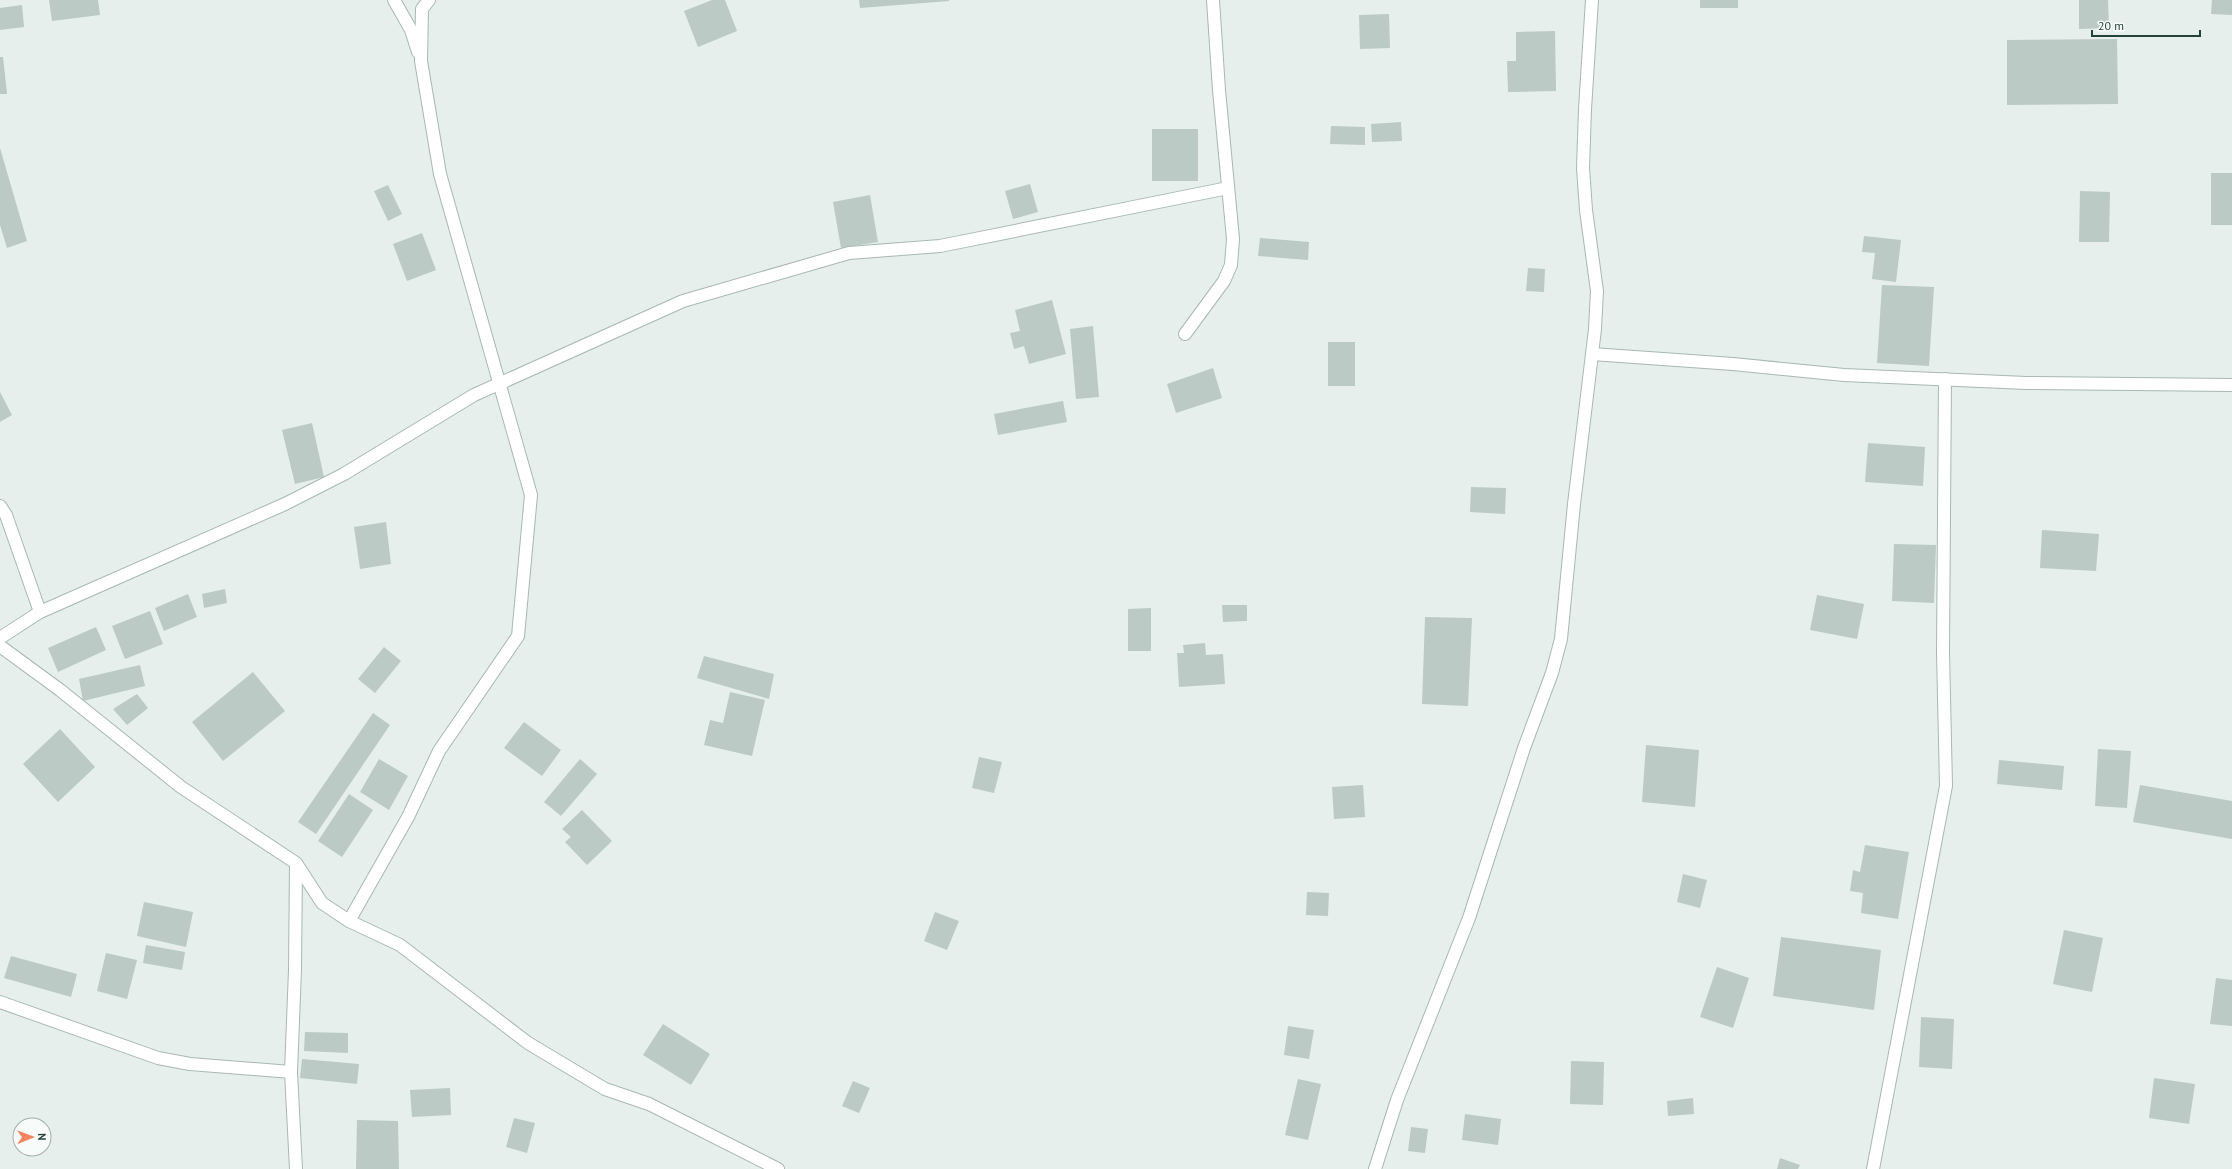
<svg xmlns="http://www.w3.org/2000/svg" width="2232" height="1169" viewBox="0 0 2232 1169" font-family="'PT Sans',sans-serif">
<style>
.building{fill:#bbcac4}
.lines{fill:none;stroke-linecap:round;stroke-linejoin:round}
.street-casing{stroke:#a8b8b2;stroke-width:14}
.street{stroke:#fff;stroke-width:12}
</style>
<rect width="100%" height="100%" fill="#e6efeb"/>
<!-- building -->
<g class="building">
<path d="M49 0H98L100 15 52 21Z"/>
<path d="M712 0H725L737 31 698 47 684 11Z"/>
<path d="M859 0H949V1L860 8Z"/>
<rect x="1700" y="0" width="38" height="8"/>
<path d="M2079 0H2108L2109 28 2079 29Z"/>
<path d="M2212 0H2232V15L2211 14Z"/>
<path d="M22 5 24 27 0 30V8Z"/>
<path d="M1389 14 1390 48 1360 49 1359 15Z"/>
<path d="M1555 31 1556 91 1508 92 1507 61H1516V32Z"/>
<path d="M2117 39 2118 104 2007 105V40Z"/>
<path d="M0 57H3L7 94H0Z"/>
<path d="M1401 122 1402 141 1372 142 1371 124Z"/>
<path d="M1331 126 1365 127V145L1330 144Z"/>
<rect x="1152" y="129" width="46" height="52"/>
<path d="M0 148 27 241 7 248 0 225Z"/>
<rect x="2211" y="173" width="21" height="52"/>
<path d="M1030 184 1038 212 1013 219 1005 191Z"/>
<path d="M388 185 402 214 388 221 374 191Z"/>
<path d="M2080 191 2110 192 2109 242H2079Z"/>
<path d="M870 195 878 242 841 248 833 202Z"/>
<path d="M422 233 436 270 407 281 393 244Z"/>
<path d="M1864 236 1901 240 1896 282 1872 279 1875 253 1862 252Z"/>
<path d="M1260 238 1309 242 1308 260 1258 256Z"/>
<path d="M1528 268 1545 269 1544 292 1526 291Z"/>
<path d="M1882 285 1934 287 1929 366 1877 363Z"/>
<path d="M1052 300 1066 354 1029 364 1024 346 1014 349 1010 333 1020 331 1015 310Z"/>
<path d="M1093 326 1099 397 1076 399 1070 329Z"/>
<rect x="1328" y="342" width="27" height="44"/>
<path d="M1213 368 1222 398 1176 413 1167 384Z"/>
<path d="M0 392 12 415 0 422Z"/>
<path d="M1063 401 1067 422 998 435 994 414Z"/>
<path d="M312 423 324 477 295 484 282 430Z"/>
<path d="M1868 443 1925 447 1923 486 1865 482Z"/>
<path d="M1471 487 1506 488 1505 514 1470 512Z"/>
<path d="M386 522 391 564 360 569 354 527Z"/>
<path d="M2042 530 2099 534 2096 571 2040 568Z"/>
<path d="M1894 544 1936 545 1934 603 1892 601Z"/>
<path d="M225 589 227 603 204 608 202 594Z"/>
<path d="M188 594 197 617 164 631 155 608Z"/>
<path d="M1817 595 1864 604 1857 639 1810 630Z"/>
<path d="M1222 605H1247V621L1223 622Z"/>
<path d="M1151 608V651H1128V609Z"/>
<path d="M150 611 163 644 125 659 112 626Z"/>
<path d="M1425 617 1472 618 1468 706 1422 704Z"/>
<path d="M96 627 106 650 58 672 48 648Z"/>
<path d="M1205 643 1206 655 1223 654 1225 684 1179 687 1177 653H1184L1183 645Z"/>
<path d="M384 647 401 661 375 693 358 679Z"/>
<path d="M704 656 774 674 769 699 697 678Z"/>
<path d="M140 665 145 686 83 701 79 679Z"/>
<path d="M253 672 285 711 223 761 192 722Z"/>
<path d="M730 692 765 700 752 756 704 745 710 720 723 723Z"/>
<path d="M137 694 148 708 127 725 113 709Z"/>
<path d="M373 713 390 725 316 834 298 822Z"/>
<path d="M524 722 561 750 542 776 504 748Z"/>
<path d="M60 729 95 767 58 802 23 764Z"/>
<path d="M1646 745 1699 750 1695 807 1642 802Z"/>
<path d="M2098 749 2131 751 2127 808 2095 806Z"/>
<path d="M979 757 1002 762 994 793 972 788Z"/>
<path d="M379 759 408 776 389 810 360 792Z"/>
<path d="M580 759 597 774 561 816 544 802Z"/>
<path d="M1999 760 2064 766 2062 790 1997 784Z"/>
<path d="M1363 785 1365 817 1334 819 1332 787Z"/>
<path d="M2140 785 2232 801V839L2133 822Z"/>
<path d="M349 794 373 810 342 857 318 841Z"/>
<path d="M582 810 612 841 587 865 565 842 571 837 562 829Z"/>
<path d="M1865 845 1909 852 1898 919 1861 913 1863 893 1850 891 1853 870 1860 872Z"/>
<path d="M1683 874 1707 880 1700 908 1677 902Z"/>
<path d="M1307 892 1329 893 1328 916 1306 915Z"/>
<path d="M144 902 193 912 186 947 137 936Z"/>
<path d="M935 912 959 921 947 950 924 941Z"/>
<path d="M2064 930 2103 938 2092 992 2053 984Z"/>
<path d="M1781 937 1881 950 1874 1010 1773 996Z"/>
<path d="M146 945 185 952 182 970 143 963Z"/>
<path d="M106 953 137 960 127 999 97 991Z"/>
<path d="M11 956 77 974 71 997 4 978Z"/>
<path d="M1717 967 1749 978 1733 1028 1700 1017Z"/>
<path d="M2216 978 2232 980V1026L2210 1024Z"/>
<path d="M1921 1017 1954 1019 1952 1069 1919 1067Z"/>
<path d="M663 1024 710 1054 691 1085 643 1055Z"/>
<path d="M1288 1026 1314 1030 1309 1059 1284 1055Z"/>
<path d="M305 1032 348 1033V1053L304 1051Z"/>
<path d="M302 1059 359 1064 357 1084 300 1078Z"/>
<path d="M1571 1061 1604 1062 1603 1105 1570 1104Z"/>
<path d="M2154 1078 2195 1084 2189 1124 2149 1118Z"/>
<path d="M1298 1079 1321 1084 1308 1140 1285 1135Z"/>
<path d="M853 1081 870 1088 859 1113 842 1106Z"/>
<path d="M450 1088 451 1115 412 1117 410 1090Z"/>
<path d="M1693 1098 1694 1114 1668 1116 1667 1101Z"/>
<path d="M1465 1114 1501 1119 1498 1145 1462 1140Z"/>
<path d="M514 1118 535 1123 527 1153 506 1147Z"/>
<path d="M357 1120 398 1121 399 1169H356Z"/>
<path d="M1411 1127 1428 1129 1425 1153 1408 1151Z"/>
<path d="M1780 1158 1800 1165 1798 1169H1777Z"/>
</g>
<g class="lines">
<!-- street casing -->
<g class="street-casing">
<g id="street">
<path d="M394 0 411 30 418 52"/>
<path d="M1185 334 1224 281 1231 265 1233 239 1219 90 1213 0"/>
<path d="M1592 354 1733 364 1844 375 2026 383 2232 385"/>
<path d="M0 506 6 515 40 612"/>
<path d="M0 638 40 612 285 504 344 474 474 395 683 301 849 253 940 246 1228 188"/>
<path d="M0 646 60 690 181 787 296 863 322 903 349 921 400 945 528 1043 605 1089 649 1104 778 1169"/>
<path d="M296 864 295 970 291 1072 296 1169"/>
<path d="M349 921 408 817 439 751 518 636 531 495 440 174 421 61 422 9 429 0"/>
<path d="M0 1002 158 1058 190 1064 291 1072"/>
<path d="M1375 1169 1397 1100 1469 918 1524 748 1552 673 1561 639 1574 504 1595 329 1597 291 1586 210 1583 168 1585 109 1592 0"/>
<path d="M1873 1169 1946 786 1943 652 1945 379"/>
</g>
</g>
<!-- street -->
<use href="#street" class="street"/>
</g>
<!-- north arrow -->
<g transform="translate(32 1137) rotate(89)"><circle r="19" fill="#f7fbf9" stroke="#a3b1ad"/>
<path d="M0-3L7 15L0 10L-7 15Z" fill="#f4845f"/>
<text y="-6" font-size="11" font-weight="bold" text-anchor="middle" fill="#24423a">N</text>
</g>
<!-- scale -->
<path d="M2092 30v6h108v-6" fill="none" stroke="#24423a" stroke-width="2"/>
<text x="2098" y="30" font-size="12" fill="#24423a" stroke="#f7fbf9" stroke-width="3" paint-order="stroke">20 m</text>
</svg>
